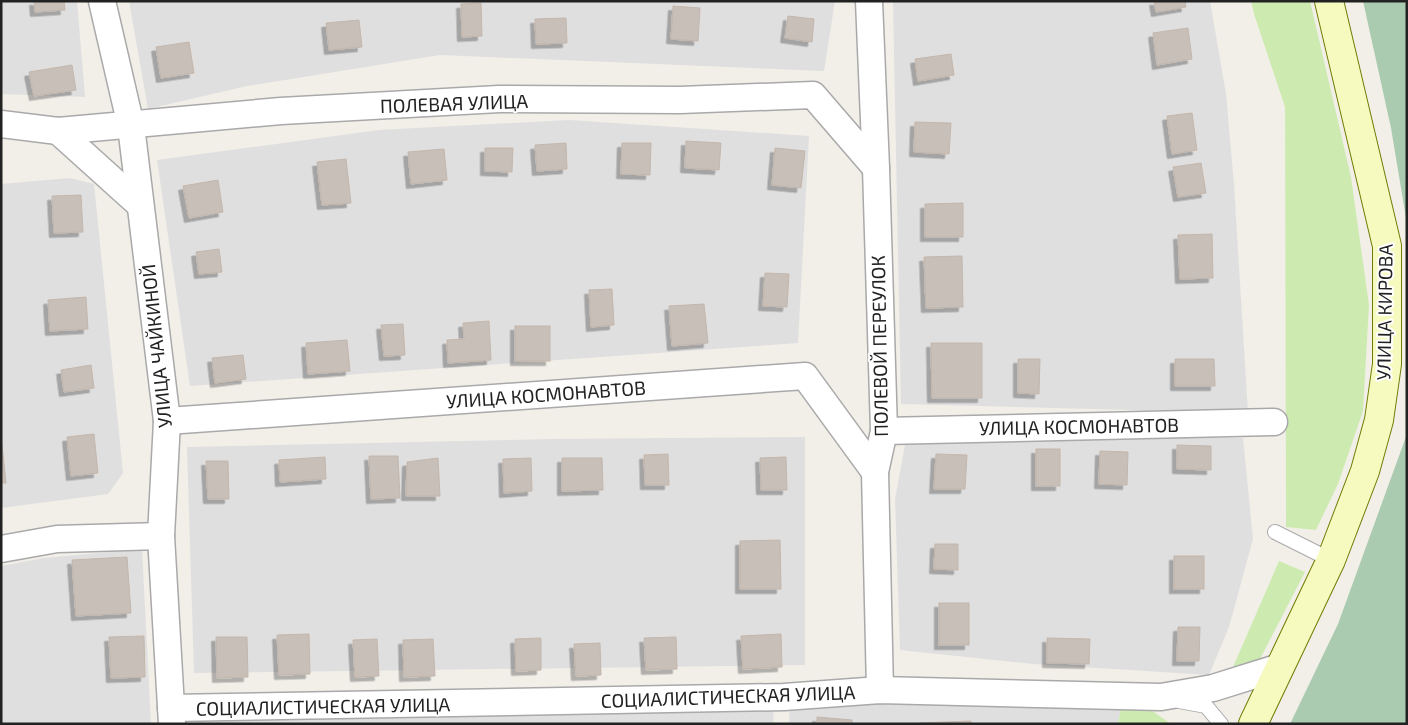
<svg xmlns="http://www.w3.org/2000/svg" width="1408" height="725" viewBox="0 0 1408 725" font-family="'Exo 2',sans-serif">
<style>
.residential{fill:#e0dfdf}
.grass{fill:#cdebb0}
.cemetery{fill:#aacbaf}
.building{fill:#c7bfb8;stroke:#c4b6ab;filter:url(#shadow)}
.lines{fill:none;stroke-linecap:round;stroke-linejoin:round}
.service-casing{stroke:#a9a9a9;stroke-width:16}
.minor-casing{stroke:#a9a9a9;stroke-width:29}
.secondary-casing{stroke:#707d05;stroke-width:30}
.service{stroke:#fff;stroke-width:14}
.minor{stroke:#fff;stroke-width:26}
.secondary{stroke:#f7fabf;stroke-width:28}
.labels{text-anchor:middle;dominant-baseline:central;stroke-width:4;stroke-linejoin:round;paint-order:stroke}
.street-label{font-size:19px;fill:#222;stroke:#fff}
</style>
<defs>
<filter id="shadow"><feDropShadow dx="-4.5" dy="4.5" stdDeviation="0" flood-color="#0004"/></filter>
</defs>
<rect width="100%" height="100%" fill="#f2efe9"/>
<!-- residential -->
<g class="residential">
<path d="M1 1H77L85 97 1 94Z"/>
<path d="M129 1H835L824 71 440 55 247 86 148 109Z"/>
<path d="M893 1H1210L1226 94 1234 185 1248 413 901 404Z"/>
<path d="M569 120 809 136 798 343 190 386 157 160 379 130Z"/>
<path d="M70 178 94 184 123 473 108 494 1 508V184Z"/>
<path d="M923 434 1243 438 1253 539 1229 627 1209 675 1033 664 900 650 895 499 905 445Z"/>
<path d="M805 437V665L194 673 187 447 553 439Z"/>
<path d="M142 549 151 724H1V566L44 558Z"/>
<path d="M775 692 773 724H198L197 711Z"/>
<path d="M790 697 1121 708 1118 724H789Z"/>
</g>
<!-- grass -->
<g class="grass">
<path d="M1251 1H1310L1351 177 1369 305 1363 411 1338 484 1316 530 1286 527 1285 107 1254 14Z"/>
<path d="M1279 561 1305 572 1260 659 1233 667Z"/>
<path d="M1121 708 1151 710 1171 724H1118Z"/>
</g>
<!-- cemetery -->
<g class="cemetery">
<path d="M1363 1H1407V224L1391 128Z"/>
<path d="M1407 434V724H1290L1338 624Z"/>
</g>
<!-- building -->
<g class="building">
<path d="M34 1H64L65 10 35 12Z"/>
<path d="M1154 1H1185L1186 7 1156 12Z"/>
<path d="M481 3 482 36 462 37 461 4Z"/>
<path d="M673 6 700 8 698 41 671 39Z"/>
<path d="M788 16 814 19 812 42 785 38Z"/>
<path d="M566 18 567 43 536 44 535 19Z"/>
<path d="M359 20 362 47 329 50 326 23Z"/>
<path d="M1188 28 1192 59 1157 65 1153 33Z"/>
<path d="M189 42 194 73 161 78 156 47Z"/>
<path d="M951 54 954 75 918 81 915 59Z"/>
<path d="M72 65 76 90 34 96 29 72Z"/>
<path d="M1192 113 1197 150 1172 154 1167 116Z"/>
<path d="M915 122 951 123 949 154 914 152Z"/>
<path d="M686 141 721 143 719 170 685 168Z"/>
<path d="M566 143 567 169 537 171 535 145Z"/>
<path d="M622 143H651L650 175 621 174Z"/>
<path d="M485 148H513L512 172 485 171Z"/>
<path d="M775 148 805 151 801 188 772 185Z"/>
<path d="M444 149 447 180 411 184 408 152Z"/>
<path d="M346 159 351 203 322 205 317 162Z"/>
<path d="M1201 163 1206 193 1178 197 1173 167Z"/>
<path d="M218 180 223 212 189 218 183 186Z"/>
<path d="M81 195 83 232 54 233 52 196Z"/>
<path d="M963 203V237H925V204Z"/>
<path d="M1212 234 1213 278 1180 279 1178 235Z"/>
<path d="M219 249 222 272 199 274 196 252Z"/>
<path d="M962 256 963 307 926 308 924 257Z"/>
<path d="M765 273 789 274 787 307 763 306Z"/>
<path d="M612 289 614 325 591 327 589 290Z"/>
<path d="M86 297 88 329 50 331 48 300Z"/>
<path d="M704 304 708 343 672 346 669 306Z"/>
<path d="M489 321 491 360 448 363 447 340 464 339 463 323Z"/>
<path d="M403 324 405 355 384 356 381 325Z"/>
<rect x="515" y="326" width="35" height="35"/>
<path d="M347 340 350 371 308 374 306 343Z"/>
<path d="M931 343H982V398H932Z"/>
<path d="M243 355 246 379 215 383 212 358Z"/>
<path d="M1018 359H1040L1039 394 1018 393Z"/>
<path d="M1175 359H1214L1215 386H1175Z"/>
<path d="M91 365 94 388 64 392 61 370Z"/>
<path d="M94 434 98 473 71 476 67 437Z"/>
<path d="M1 435 6 483H1Z"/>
<path d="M1177 445 1211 446V470L1177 469Z"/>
<rect x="1036" y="449" width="24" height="37"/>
<path d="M1100 451 1128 452 1127 485 1099 484Z"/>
<path d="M668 454 669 485H645L644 455Z"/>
<path d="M936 454 967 455 965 489H934Z"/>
<path d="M369 456H398L400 498 371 499Z"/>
<path d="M325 457 326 479 280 482 279 460Z"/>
<path d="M786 457 787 490H761L760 458Z"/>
<path d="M438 458 440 496H406L407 462Z"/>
<path d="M531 458 532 491 504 493 503 459Z"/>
<path d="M562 458H602L603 490 562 491Z"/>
<path d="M206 461H228L229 499H208Z"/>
<path d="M780 540 781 589H740V541Z"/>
<path d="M935 544H958V570L934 569Z"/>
<rect x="1174" y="556" width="30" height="33"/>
<path d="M127 557 131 613 76 616 72 560Z"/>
<rect x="939" y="603" width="30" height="42"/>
<path d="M1178 627H1200L1199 661H1177Z"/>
<path d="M309 634 310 674 279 675 277 635Z"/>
<path d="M781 634 782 667 743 669 741 636Z"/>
<path d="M144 636 145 677 111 678 109 637Z"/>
<path d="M216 637H247L248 677 217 678Z"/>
<path d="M676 637 677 669 646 670 644 638Z"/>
<path d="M541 638V670L516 671 515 639Z"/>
<path d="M1047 638 1090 639 1089 664 1047 663Z"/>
<path d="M377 639 379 676 355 677 353 640Z"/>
<path d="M433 639 435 676 404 677 403 640Z"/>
<path d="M600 643 601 675 576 676 574 644Z"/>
<path d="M817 717 852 720V724H817Z"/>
<path d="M971 721V724H919V723Z"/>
</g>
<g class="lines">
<!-- service casing -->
<g class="service-casing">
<g id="service">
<path d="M1275 532 1331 560"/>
<path d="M1179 701 1206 706 1221 724"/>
</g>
</g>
<!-- minor casing -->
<g class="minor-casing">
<g id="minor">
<path d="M102 1 131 126 167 421 161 536 172 724"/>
<path d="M869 1 876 168 884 431 875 472 880 690"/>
<path d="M1 124 58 131 281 111 499 99 680 100 813 95 876 168"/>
<path d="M58 131 139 204"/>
<path d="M167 421 805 376 875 472"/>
<path d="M884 431 1274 422"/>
<path d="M1 549 57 539 161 536"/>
<path d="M171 708 784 697 880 690 1161 697 1213 688 1280 667"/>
</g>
</g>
<!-- secondary casing -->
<g class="secondary-casing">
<path id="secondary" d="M1253 724 1331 560 1365 471 1379 420 1387 364V246L1329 1"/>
</g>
<!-- service -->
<use href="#service" class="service"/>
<!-- minor -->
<use href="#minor" class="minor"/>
<!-- secondary -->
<use href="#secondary" class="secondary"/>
</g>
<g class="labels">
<!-- street labels -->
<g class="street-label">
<text transform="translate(454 103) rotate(-2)">ПОЛЕВАЯ УЛИЦА</text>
<text transform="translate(1384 312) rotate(-89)">УЛИЦА КИРОВА</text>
<text transform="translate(156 346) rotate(-96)">УЛИЦА ЧАЙКИНОЙ</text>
<text transform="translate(879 346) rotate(-91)">ПОЛЕВОЙ ПЕРЕУЛОК</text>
<text transform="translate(546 394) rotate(-4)">УЛИЦА КОСМОНАВТОВ</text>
<text transform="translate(1079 426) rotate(-1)">УЛИЦА КОСМОНАВТОВ</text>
<text transform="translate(728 696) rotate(-2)">СОЦИАЛИСТИЧЕСКАЯ УЛИЦА</text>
<text transform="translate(323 706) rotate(-1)">СОЦИАЛИСТИЧЕСКАЯ УЛИЦА</text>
</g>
</g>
<!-- border -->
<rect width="1408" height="725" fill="none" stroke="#222222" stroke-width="5"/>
</svg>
